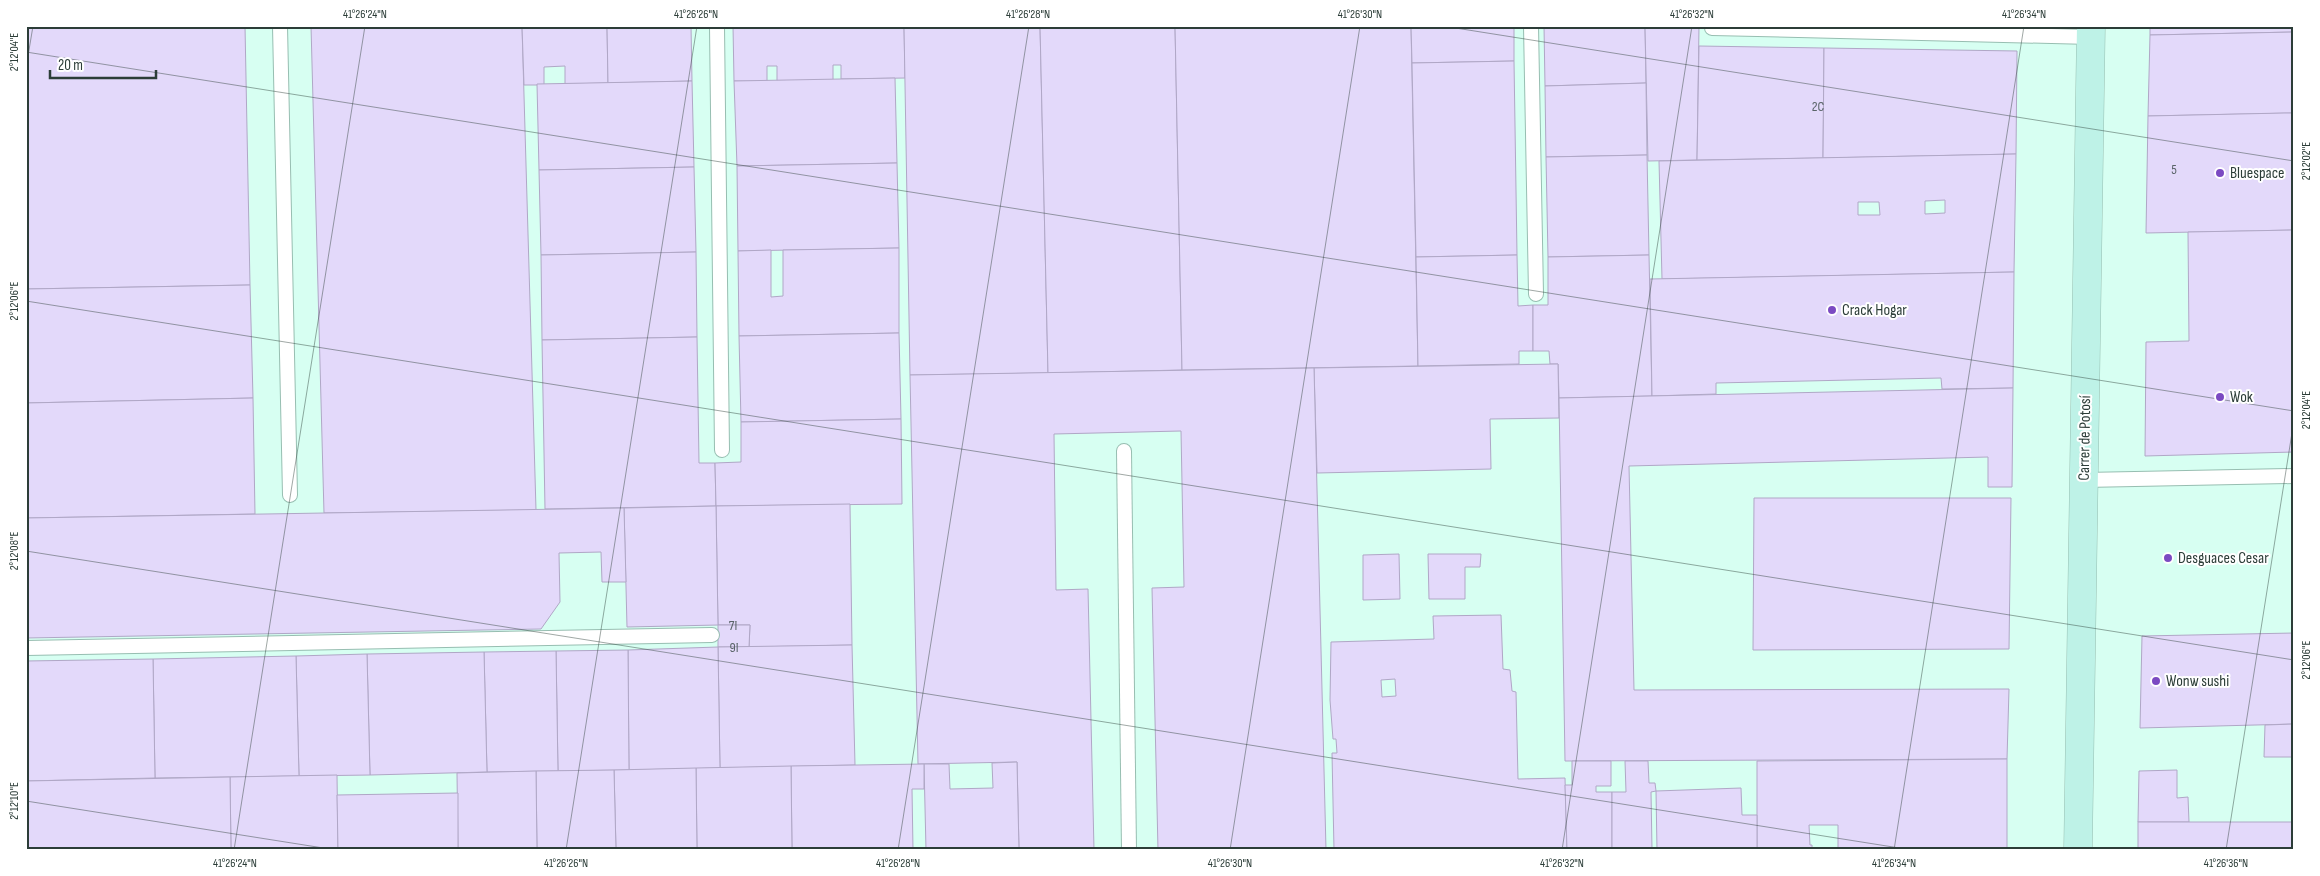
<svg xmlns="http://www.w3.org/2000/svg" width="2320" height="876" viewBox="0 0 2320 876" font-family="'Sofia Sans Condensed',sans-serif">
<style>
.built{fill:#d7fff2}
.building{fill:#e3d9fa;stroke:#b0a7c6;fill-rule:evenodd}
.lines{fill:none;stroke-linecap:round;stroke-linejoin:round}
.lane-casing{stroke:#97beb1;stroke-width:16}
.secondary-casing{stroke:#97beb1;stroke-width:29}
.lane{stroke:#fff;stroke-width:14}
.secondary{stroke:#bef2e7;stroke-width:28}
.ticks{fill:none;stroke:#2c3d38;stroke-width:1;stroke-opacity:0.45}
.poi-dot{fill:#7b4ac2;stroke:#fff;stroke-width:2}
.labels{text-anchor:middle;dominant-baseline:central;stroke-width:4;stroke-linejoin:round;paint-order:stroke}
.number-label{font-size:14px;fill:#5a6468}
.poi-label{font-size:16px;fill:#2c3d38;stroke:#fff;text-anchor:start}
.street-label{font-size:16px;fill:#2c3d38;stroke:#fff}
.neatline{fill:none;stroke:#2c3d38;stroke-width:2}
.ticks-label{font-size:12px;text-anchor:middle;fill:#2c3d38}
</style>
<rect width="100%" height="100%" fill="#f6fefb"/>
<!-- built -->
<rect class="built" x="26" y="26" width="2268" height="824"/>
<!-- building -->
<g class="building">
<path d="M26 26H245L250 285 26 289Z"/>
<path d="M311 26H522L536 510 324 513Z"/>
<path d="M522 26H607L608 83 565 84V66L544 67V85H524Z"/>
<path d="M607 26H691L692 81 608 83Z"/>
<path d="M733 26H904L905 78 841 79V65H833V80L777 81V66H767V81H734Z"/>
<path d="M904 26H1040L1048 373 910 375Z"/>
<path d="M1040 26H1175L1182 370 1048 373Z"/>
<path d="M1175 26H1411L1418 366 1182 370Z"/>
<path d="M1411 26H1514V61L1412 63Z"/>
<path d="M1544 26H1645L1646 83 1545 86Z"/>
<path d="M1645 26H1699L1697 160 1648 161Z"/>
<path d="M2150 26H2294V32L2150 35Z"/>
<path d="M2294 32V113L2148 116 2150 35Z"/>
<path d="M1699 46 1824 48 1823 158 1697 160Z"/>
<path d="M1824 48 2017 51 2016 154 1823 158Z"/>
<path d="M1514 61 1517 255 1416 257 1412 63Z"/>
<path d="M895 78 897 163 737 166 734 81Z"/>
<path d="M692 81 694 167 539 170 537 84Z"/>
<path d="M1646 83 1647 155 1546 157 1545 86Z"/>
<path d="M2284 113H2294V230L2146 233 2148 116Z"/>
<path d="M2016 154 2014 272 1662 279 1659 161ZM1945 200V213L1925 214V201ZM1858 202H1879L1880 215H1858Z"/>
<path d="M1647 155 1649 255 1548 257 1546 157Z"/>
<path d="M897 163 899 248 738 251 737 166Z"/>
<path d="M694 167 696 252 541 255 539 170Z"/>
<path d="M2294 230V452L2145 456 2146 342 2189 341 2188 232Z"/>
<path d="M899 248V333L739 336 738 251 771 250V297L783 296V250Z"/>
<path d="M696 252 697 337 542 340 541 255Z"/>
<path d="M1517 255 1518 306 1533 305V351H1519V364L1418 366 1416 257Z"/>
<path d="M1649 255 1652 396 1559 398 1558 364H1550L1549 351H1533V305H1548V257Z"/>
<path d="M2014 272 2013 388 1942 389 1941 378 1716 383V394L1652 396 1650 279Z"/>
<path d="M250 285 253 398 26 403V289Z"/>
<path d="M899 333 901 419 741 422 739 336Z"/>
<path d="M697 337 699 463H715L716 506 545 509 542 340Z"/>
<path d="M1558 364 1559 418 1490 419 1491 469 1317 473 1314 368Z"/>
<path d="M1314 368 1326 850H1158L1152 588 1184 587 1181 431 1054 434 1056 590 1088 589 1094 850H1019L1017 762 918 764 910 375Z"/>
<path d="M2013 388 2012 487H1988V457L1629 466 1634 690 2009 689 2007 759 1565 761 1559 398Z"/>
<path d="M253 398 255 514 26 518V403Z"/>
<path d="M901 419 902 504 716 506 715 463 741 462V422Z"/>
<path d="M1754 498H2011L2009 649 1753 650Z"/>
<path d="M850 504 852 645 749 647 750 625H718L716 506Z"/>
<path d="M716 506 718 625 627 627 624 508Z"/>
<path d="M624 508 626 582H602L601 552 559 553 560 602 541 629 26 638V518Z"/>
<path d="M1399 554 1400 599 1363 600V555Z"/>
<path d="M1428 554H1481L1480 567H1465V599H1429Z"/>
<path d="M1501 615 1503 669 1510 670 1512 691 1516 692 1518 779 1565 778 1567 850H1334L1332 753H1337L1336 739H1333L1330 700 1331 642 1434 639 1433 616ZM1395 679 1396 696 1382 697 1381 680Z"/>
<path d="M718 625H750L749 647H718Z"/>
<path d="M2294 633V724L2140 728 2142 636Z"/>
<path d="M852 645 855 765 720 768 718 647Z"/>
<path d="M718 647 720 768 629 770 628 650Z"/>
<path d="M628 650 629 770 558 771 556 651Z"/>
<path d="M556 651 558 771 487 772 484 652Z"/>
<path d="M484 652 487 772 370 775 367 654Z"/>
<path d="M367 654 370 775 299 776 296 656Z"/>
<path d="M296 656 299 776 155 778 153 659Z"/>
<path d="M153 659 155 778 26 781V661Z"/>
<path d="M2294 724V757H2264L2265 725Z"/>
<path d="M2007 759V850H1838V825H1809L1810 845H1812V850H1757V761Z"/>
<path d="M1572 761H1611V786H1596V792H1612V850H1567L1565 785H1572Z"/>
<path d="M1625 761H1648L1649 783H1655L1656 791 1651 792 1652 850H1612V792H1626Z"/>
<path d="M1017 762 1019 850H926L924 764H949L950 789 993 788 992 763Z"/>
<path d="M924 764V789H912L913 850H792L791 766Z"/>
<path d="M791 766 792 850H697L696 768Z"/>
<path d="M696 768 697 850H616L614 770Z"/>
<path d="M614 770 616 850H537L536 771Z"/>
<path d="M2177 770V798L2188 797 2189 822H2138L2139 771Z"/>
<path d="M536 771 537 850H458L457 773Z"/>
<path d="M337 775 338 850H231L230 777Z"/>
<path d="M230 777 231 850H26V781Z"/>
<path d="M1741 788 1742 815H1757V850H1657L1656 791Z"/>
<path d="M458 793V850H338L337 795Z"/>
<rect x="2138" y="822" width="156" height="28"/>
</g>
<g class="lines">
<!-- lane casing -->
<g class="lane-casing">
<g id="lane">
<path d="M280 26 290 495"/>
<path d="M717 26 722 450"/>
<path d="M1531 26 1536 294"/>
<path d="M1712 28 2091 37"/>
<path d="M1124 451 1129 850"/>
<path d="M2084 480 2294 476"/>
<path d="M26 648 712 635"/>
</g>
</g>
<!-- secondary casing -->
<g class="secondary-casing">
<path id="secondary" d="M2078 850 2091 26"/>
</g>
<!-- lane -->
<use href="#lane" class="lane"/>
<!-- secondary -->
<use href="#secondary" class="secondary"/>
</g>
<!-- ticks -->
<path class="ticks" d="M1443 26 2294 161M26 52 2294 411M26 68 33 26M26 301 2294 660M26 551 1912 850M26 801 336 850M234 850 365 26M566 850 697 26M898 850 1029 26M1230 850 1360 26M1562 850 1692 26M1894 850 2024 26M2226 850 2294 420"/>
<!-- markers -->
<g class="poi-dot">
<circle cx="2220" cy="173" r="5"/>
<circle cx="1832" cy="310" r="5"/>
<circle cx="2220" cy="397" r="5"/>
<circle cx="2168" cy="558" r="5"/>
<circle cx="2156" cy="681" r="5"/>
</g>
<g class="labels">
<!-- number labels -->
<g class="number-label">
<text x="1818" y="106">2C</text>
<text x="2174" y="169">5</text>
<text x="733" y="625">7I</text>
<text x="734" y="647">9I</text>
</g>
<!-- poi labels -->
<g class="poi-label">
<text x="2230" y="173">Bluespace</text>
<text x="1842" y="310">Crack Hogar</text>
<text x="2230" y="397">Wok</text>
<text x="2178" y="558">Desguaces Cesar</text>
<text x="2166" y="681">Wonw sushi</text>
</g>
<!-- street labels -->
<g class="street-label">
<text transform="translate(2085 438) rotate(-89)">Carrer de Potosí</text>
</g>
</g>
<!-- border -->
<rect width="2320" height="876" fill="none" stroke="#ffffff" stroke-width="55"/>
<!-- scale -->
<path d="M50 70v8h106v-8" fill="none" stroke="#2c3d38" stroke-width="2.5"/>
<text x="58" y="70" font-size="15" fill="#2c3d38" stroke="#ffffff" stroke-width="4" paint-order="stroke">20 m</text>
<rect x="28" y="28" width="2264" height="820" class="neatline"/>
<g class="ticks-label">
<text x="365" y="18">41°26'24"N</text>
<text x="696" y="18">41°26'26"N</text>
<text x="1028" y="18">41°26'28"N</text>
<text x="1360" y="18">41°26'30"N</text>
<text x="1692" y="18">41°26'32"N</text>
<text x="2024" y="18">41°26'34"N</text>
<text transform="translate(14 52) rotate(-90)" y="4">2°12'04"E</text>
<text transform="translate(2306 161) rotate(-90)" y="4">2°12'02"E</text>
<text transform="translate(14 301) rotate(-90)" y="4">2°12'06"E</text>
<text transform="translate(2306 410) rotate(-90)" y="4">2°12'04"E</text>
<text transform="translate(14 551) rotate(-90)" y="4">2°12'08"E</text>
<text transform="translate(2306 660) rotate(-90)" y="4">2°12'06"E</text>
<text transform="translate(14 801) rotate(-90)" y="4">2°12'10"E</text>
<text x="235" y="867">41°26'24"N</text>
<text x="566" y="867">41°26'26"N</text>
<text x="898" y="867">41°26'28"N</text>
<text x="1230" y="867">41°26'30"N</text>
<text x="1562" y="867">41°26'32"N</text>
<text x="1894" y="867">41°26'34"N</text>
<text x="2226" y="867">41°26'36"N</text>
</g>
</svg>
